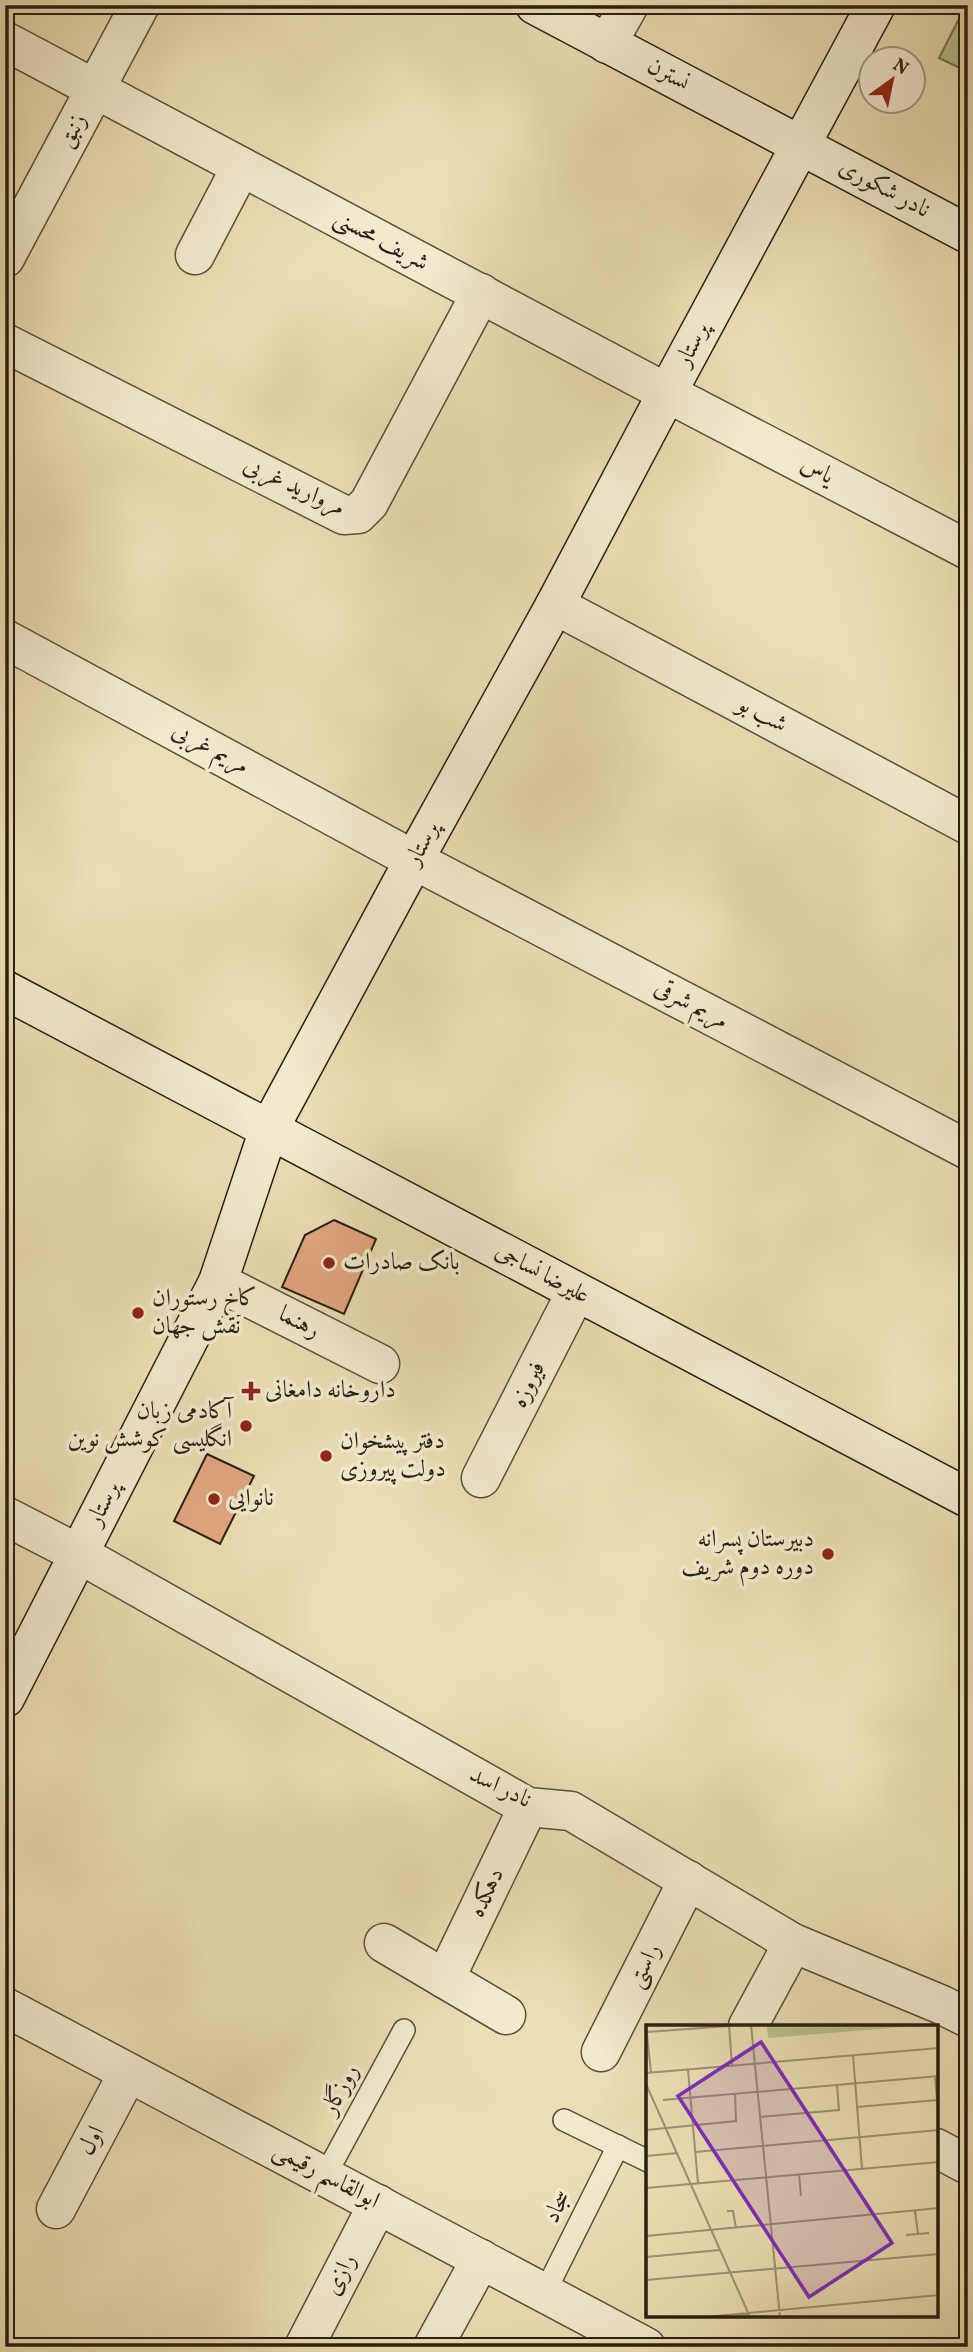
<svg xmlns="http://www.w3.org/2000/svg" width="973" height="2352" viewBox="0 0 973 2352" font-family="Vollkorn,Amiri,serif">
<style>
.green{fill:#bac18b;stroke:#71704e;stroke-width:2}
.building{fill:#e1a780;stroke:#281f12;stroke-width:2}
.lines{fill:none;stroke-linecap:round;stroke-linejoin:round}
.lane-casing{stroke:#594f3a;stroke-width:24}
.street-casing{stroke:#594f3a;stroke-width:41}
.secondary-casing{stroke:#281f12;stroke-width:41}
.lane{stroke:#f2eace;stroke-width:21}
.street{stroke:#f2eace;stroke-width:38}
.secondary{stroke:#f2eace;stroke-width:38}
.poi-dot{fill:#8f2418;stroke:#f2eace;stroke-width:2.5}
.labels{text-anchor:middle;dominant-baseline:central;stroke-width:7;stroke-linejoin:round;paint-order:stroke}
.street-label{font-size:24px;fill:#281f12;stroke:#f2eace}
.poi-label{font-size:24px;fill:#281f12;stroke:#f2eace;text-anchor:start}
.inset-road{fill:none;stroke:#9d9273;stroke-width:2}
.view{fill:#7b2cbf;fill-opacity:0.15;stroke:#7b2cbf;stroke-width:3.5}
.inset-edge{fill:none;stroke:#281f12;stroke-width:3.5}
</style>
<rect width="100%" height="100%" fill="#ebdeb4"/>
<filter id="stains"><feTurbulence type="fractalNoise" baseFrequency=".00286" numOctaves="4"/><feColorMatrix values="0 0 0 0 .2 0 0 0 0 .09 0 0 0 0 .02 0 0 0 .5 -.17"/></filter>
<radialGradient id="worn" r=".72"><stop offset=".6" stop-color="#630" stop-opacity="0"/><stop offset="1" stop-color="#630" stop-opacity=".3"/></radialGradient>
<!-- green -->
<path class="green" d="M966 5H968V72L939 58Z"/>
<!-- building -->
<g class="building">
<path d="M334 1220 376 1239 344 1314 282 1287 305 1235Z"/>
<path d="M207 1454 254 1476 220 1544 174 1521Z"/>
</g>
<g class="lines">
<!-- lane casing -->
<g class="lane-casing">
<g id="lane">
<path d="M564 2120 648 2161"/>
<path d="M325 2176 404 2030"/>
<path d="M545 2292 618 2146"/>
</g>
</g>
<!-- street casing -->
<g class="street-casing">
<g id="street">
<path d="M5 41 667 393 968 550"/>
<path d="M607 44 629 5"/>
<path d="M195 255 241 167"/>
<path d="M5 258 140 5"/>
<path d="M5 343 344 515 358 514 369 503 481 293"/>
<path d="M555 605 968 825"/>
<path d="M5 639 414 860 968 1150"/>
<path d="M218 1282 380 1364"/>
<path d="M481 1478 576 1292"/>
<path d="M5 1516 79 1554 528 1807 571 1811 793 1943 942 2005 968 2018"/>
<path d="M384 1943 506 2015"/>
<path d="M445 1979 528 1807"/>
<path d="M5 2007 646 2347"/>
<path d="M748 2026 793 1943"/>
<path d="M601 2052 688 1880"/>
<path d="M936 2148 968 2165"/>
<path d="M56 2209 128 2073"/>
<path d="M304 2347 378 2204"/>
<path d="M433 2347 481 2259"/>
</g>
</g>
<!-- secondary casing -->
<g class="secondary-casing">
<g id="secondary">
<path d="M535 5 968 234"/>
<path d="M5 990 968 1498"/>
<path d="M5 1698 218 1282 269 1129 414 860 555 605 667 393 876 5"/>
</g>
</g>
<!-- lane -->
<use href="#lane" class="lane"/>
<!-- street -->
<use href="#street" class="street"/>
<!-- secondary -->
<use href="#secondary" class="secondary"/>
</g>
<!-- markers -->
<g class="poi-dot">
<circle cx="329" cy="1263" r="7"/>
<circle cx="138" cy="1313" r="7"/>
<path d="M247.5 1380.5h7v7h7v7h-7v7h-7v-7h-7v-7h7z"/>
<circle cx="246" cy="1426" r="7"/>
<circle cx="326" cy="1456" r="7"/>
<circle cx="214" cy="1499" r="7"/>
<circle cx="828" cy="1554" r="7"/>
</g>
<g class="labels">
<!-- street labels -->
<g class="street-label">
<text transform="translate(668 75) rotate(28)">نسترن</text>
<text transform="translate(73 131) rotate(-62)">زنبق</text>
<text transform="translate(884 189) rotate(28)">نادر شکوری</text>
<text transform="translate(381 241) rotate(28)">شریف محسنی</text>
<text transform="translate(693 345) rotate(-62)">پرستار</text>
<text transform="translate(817 471) rotate(28)">یاس</text>
<text transform="translate(294 487) rotate(25)">مروارید غربی</text>
<text transform="translate(762 715) rotate(28)">شب بو</text>
<text transform="translate(210 749) rotate(28)">مریم غربی</text>
<text transform="translate(423 844) rotate(-61)">پرستار</text>
<text transform="translate(691 1005) rotate(28)">مریم شرقی</text>
<text transform="translate(542 1274) rotate(28)">علیرضا نساجی</text>
<text transform="translate(299 1323) rotate(27)">رهنما</text>
<text transform="translate(529 1385) rotate(-63)">فیروزه</text>
<text transform="translate(104 1504) rotate(-63)">پرستار</text>
<text transform="translate(500 1788) rotate(26)">نادر اسد</text>
<text transform="translate(487 1893) rotate(-64)">دهکده</text>
<text transform="translate(645 1966) rotate(-63)">راستی</text>
<text transform="translate(341 2090) rotate(-62)">روزگار</text>
<text transform="translate(92 2141) rotate(-62)">اول</text>
<text transform="translate(326 2176) rotate(28)">ابوالقاسم رقیمی</text>
<text transform="translate(558 2207) rotate(-64)">سجاد</text>
<text transform="translate(341 2275) rotate(-63)">رازی</text>
</g>
<!-- poi labels -->
<g class="poi-label">
<text x="343" y="1263">بانک صادرات</text>
<text x="152" y="1299">کاخ رستوران<tspan x="152" dy="28">نقش جهان</tspan></text>
<text x="265" y="1391">داروخانه دامغانی</text>
<text x="232" y="1412" text-anchor="end">آکادمی زبان<tspan x="232" dy="28">انگلیسی کوشش نوین</tspan></text>
<text x="340" y="1442">دفتر پیشخوان<tspan x="340" dy="28">دولت پیروزی</tspan></text>
<text x="228" y="1499">نانوایی</text>
<text x="814" y="1540" text-anchor="end">دبیرستان پسرانه<tspan x="814" dy="28">دوره دوم شریف</tspan></text>
</g>
</g>
<!-- overview -->
<g transform="translate(646 2025)">
<rect width="292" height="292" fill="#ebdeb4"/>
<path d="M121 0H270V1L122 13Z" fill="#bac18b"/>
<path class="inset-road" d="M0 0 5 48M83 0 86 41M105 0 134 292M1 7 83 1M207 30 216 144M42 45 52 158M0 48 293 23M0 59 104 292M17 75 293 51M211 82 291 75 289 51M113 92 193 85 191 60M0 105 90 96 89 69M49 127 293 105M0 131 32 128M153 149 155 171M0 163 293 137M81 186H87L90 203M269 186 272 209M260 210 283 208M0 211 293 183M0 232 74 225M0 255 293 229M60 292 293 270"/>
<path class="view" d="M115 17 246 218 163 272 32 71Z"/>
<rect width="292" height="292" class="inset-edge"/>
</g>
<!-- margin -->
<rect width="973" height="2352" fill="none" stroke="#ebdeb4" stroke-width="28"/>
<rect x="7" y="7" width="959" height="2338" fill="none" stroke="#281f12" stroke-width="3.5"/>
<rect x="14" y="14" width="945" height="2324" fill="none" stroke="#281f12" stroke-width="2"/>
<!-- north arrow -->
<g transform="translate(892 80) rotate(33)"><circle r="33" fill="#f2eace" stroke="#a19983" stroke-width="2"/>
<path d="M0-5L12 26L0 18L-12 26Z" fill="#8f2418"/>
<text y="-10" font-size="19" font-weight="bold" text-anchor="middle" fill="#281f12">N</text>
</g>
<rect width="100%" height="100%" filter="url(#stains)"/>
<rect width="100%" height="100%" fill="url(#worn)"/>
</svg>
